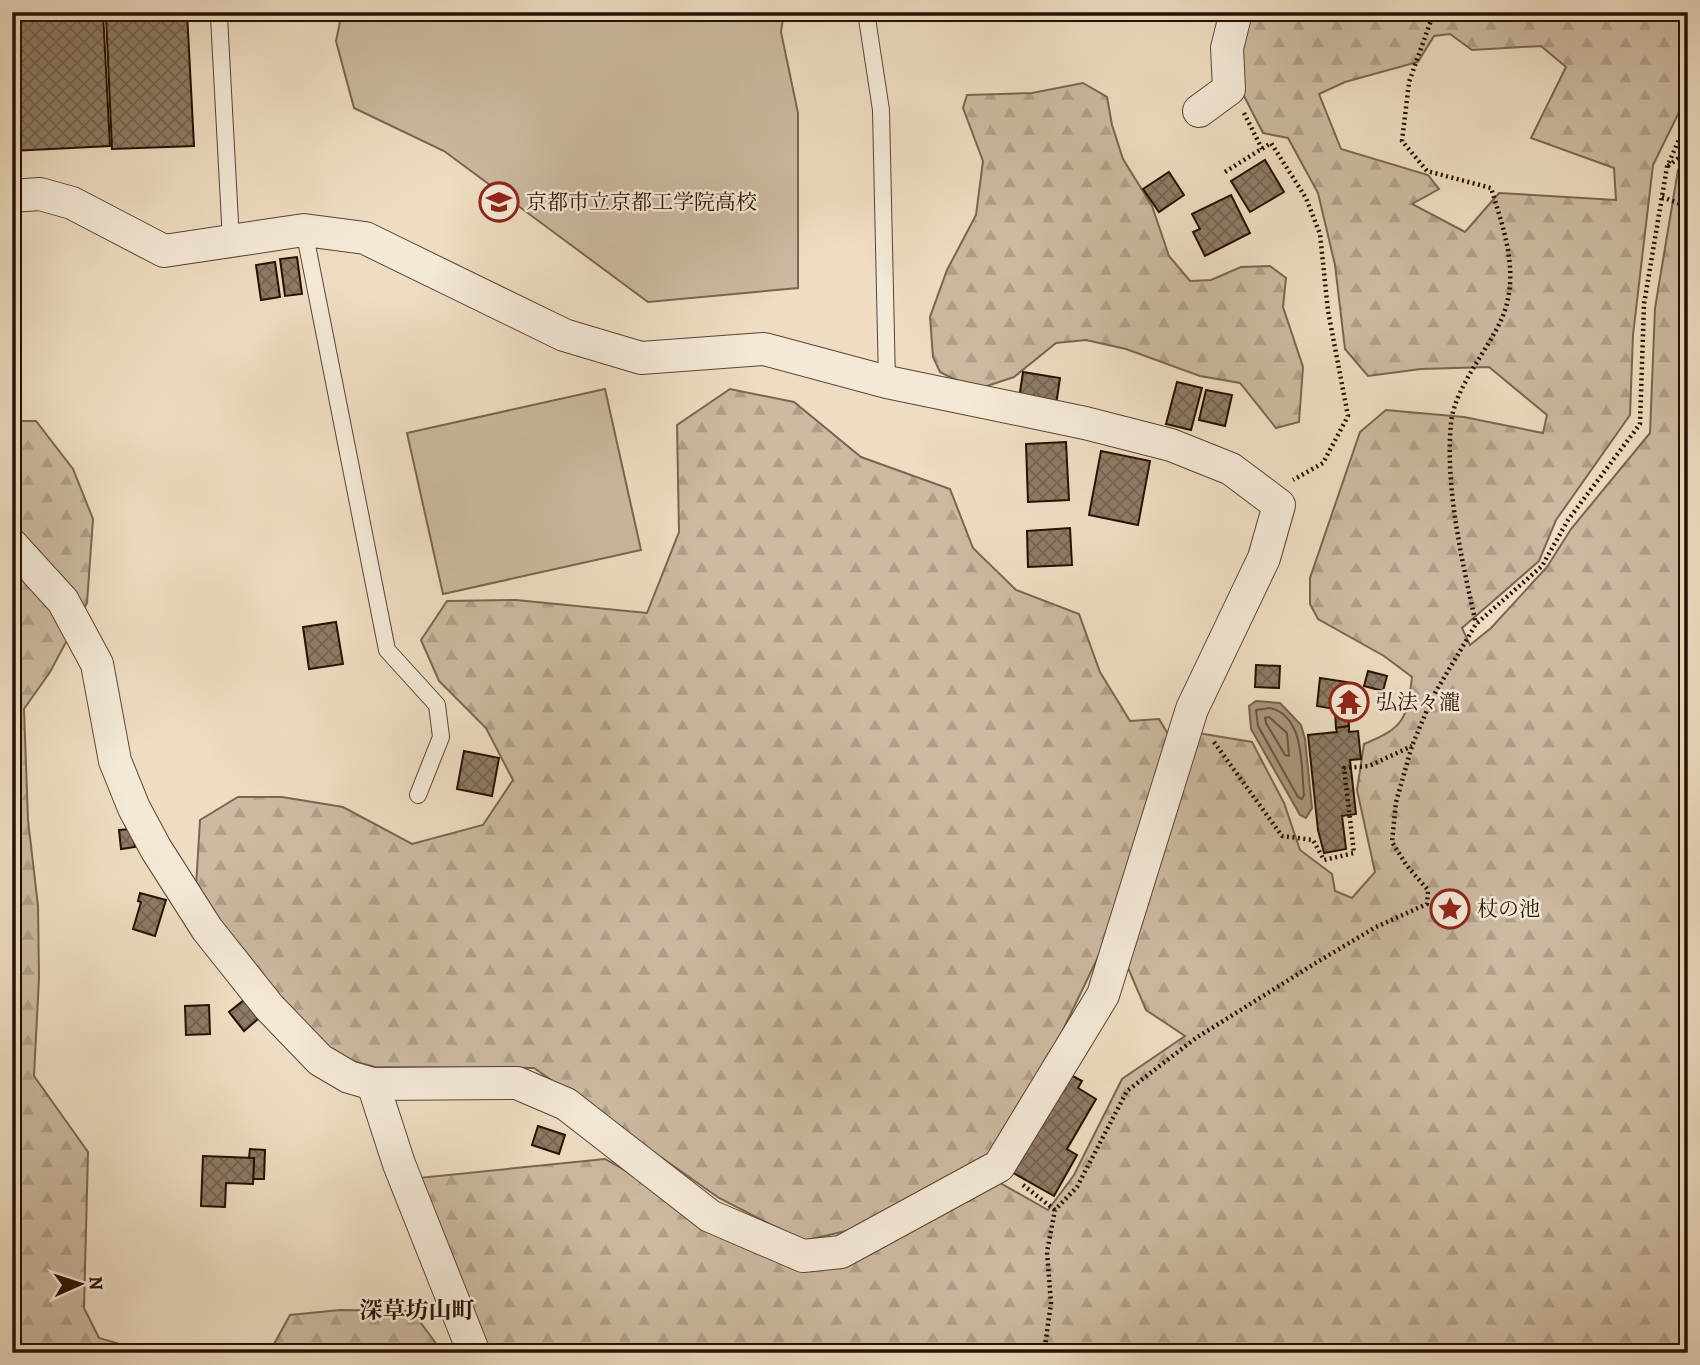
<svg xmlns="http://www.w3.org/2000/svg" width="1700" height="1365" viewBox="0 0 1700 1365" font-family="Alegreya,'Noto Serif JP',serif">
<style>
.forest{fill:url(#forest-firs);stroke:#7a6551;stroke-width:2;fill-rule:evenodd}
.pitch{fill:#ccbaa1;stroke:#7a6551;stroke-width:2}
.water{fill:#aa9780;stroke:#76614d;stroke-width:2}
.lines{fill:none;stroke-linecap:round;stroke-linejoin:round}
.shore{stroke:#685440;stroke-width:2}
.building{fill:url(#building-cross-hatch);stroke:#271001;stroke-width:2}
.lane-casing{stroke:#594331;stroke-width:18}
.street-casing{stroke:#594331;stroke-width:34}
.path{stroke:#271001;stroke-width:4.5;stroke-dasharray:2 3.5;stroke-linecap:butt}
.lane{stroke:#f4e9d7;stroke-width:16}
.street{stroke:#f4e9d7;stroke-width:32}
.labels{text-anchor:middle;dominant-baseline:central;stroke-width:5;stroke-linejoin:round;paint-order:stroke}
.poi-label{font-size:21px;fill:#271001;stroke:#f4e9d7;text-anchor:start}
.neighbourhood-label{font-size:23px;font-weight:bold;fill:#271001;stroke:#f4e9d7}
</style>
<defs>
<pattern id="forest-firs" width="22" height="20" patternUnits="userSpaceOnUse" patternTransform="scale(1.75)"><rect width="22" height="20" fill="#ccbaa1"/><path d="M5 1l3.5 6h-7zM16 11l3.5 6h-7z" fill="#af9f89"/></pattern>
<pattern id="building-cross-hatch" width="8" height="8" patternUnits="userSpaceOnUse" patternTransform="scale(1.75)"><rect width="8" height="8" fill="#8e7b65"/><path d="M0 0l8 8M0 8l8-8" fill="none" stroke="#746351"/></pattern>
</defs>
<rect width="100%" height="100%" fill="#eeddc2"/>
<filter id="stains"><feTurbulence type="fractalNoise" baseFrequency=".00286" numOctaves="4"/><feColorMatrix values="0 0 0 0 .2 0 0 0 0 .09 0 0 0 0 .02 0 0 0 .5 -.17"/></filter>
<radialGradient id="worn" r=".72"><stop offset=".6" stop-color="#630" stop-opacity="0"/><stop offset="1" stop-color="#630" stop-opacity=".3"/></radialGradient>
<!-- forest -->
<g class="forest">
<path d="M1245 12H1688V94L1653 165 1633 335 1630 415 1556 520 1539 561 1462 628 1470 645 1491 628 1547 567 1571 529 1650 433 1655 308 1678 170 1688 150V1353H484L418 1178 605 1159 801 1270 993 1179 1048 1210 1074 1175 1122 1079 1185 1036 1146 1010 1126 963 1100 953 1029 1100 983 1168 859 1228 803 1241 719 1198 534 1068 375 1067 329 1055 280 1005 196 887 200 820 238 797H282L343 807 412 844 483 825 513 780 486 728 439 681 421 640 447 601 516 600 647 613 679 532 677 425 730 389 794 402 861 457 950 489 973 548 1016 590 1079 614 1100 672 1130 721 1159 719 1174 744 1198 733 1252 742 1284 803 1300 850 1332 874 1335 891 1352 898 1375 872 1357 790 1364 744C1404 728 1407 719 1412 677L1384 656 1318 619 1310 604V578L1360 432 1386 410 1464 417 1543 433 1547 415 1489 367 1421 369 1368 376 1345 349 1335 265 1318 193 1288 138 1263 133 1244 96 1235 61ZM1450 34 1472 50 1541 46 1566 67 1531 138 1614 168 1616 200 1499 193 1465 232 1412 204 1439 189 1428 175 1341 149 1319 94 1345 82 1418 62 1434 36Z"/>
<path d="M1083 83 1107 97 1112 125 1123 159 1152 206 1169 256 1190 281 1211 280 1241 267 1270 266 1286 278 1283 307 1303 367 1299 422 1276 428 1240 383 1200 376 1126 349 1086 340 1056 343 1014 377 975 390 940 372 933 357 930 317 947 270 976 215 983 161 963 108 967 95 1032 93Z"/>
<path d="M12 421H36L73 469 93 519 87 603 50 672 24 709 28 820 38 906 39 978 34 1076 88 1152 84 1308 99 1338 140 1350 197 1353H12Z"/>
<path d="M340 1310 412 1311 443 1353H269L290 1315Z"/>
</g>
<!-- pitch -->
<g class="pitch">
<path d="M342 12H784L781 32 798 113V288L648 302 444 151 354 108 336 41Z"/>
<path d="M605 389 641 550 443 594 407 433Z"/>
</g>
<!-- water -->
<path class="water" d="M1256 701 1280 703 1301 725 1305 739 1312 808 1306 818 1300 815 1251 729 1249 706Z"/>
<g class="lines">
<!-- shore -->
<g class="shore">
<path d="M1270 708C1305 716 1301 767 1304 795L1302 799 1298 797 1258 726 1256 710Z"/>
<path d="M1269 717 1287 733 1289 756 1285 755 1266 723 1265 718Z"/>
</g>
</g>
<!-- building -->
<g class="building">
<path d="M12 12H103L110 146 12 151Z"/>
<path d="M187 12 194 146 112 149 106 16Z"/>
<path d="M1265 160 1284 192 1250 212 1231 181Z"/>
<path d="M1169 172 1184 195 1159 212 1143 189Z"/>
<path d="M1231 195 1250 233 1205 256 1193 232 1200 229 1192 214Z"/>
<path d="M297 257 302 294 285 296 280 259Z"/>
<path d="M275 262 280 297 261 300 256 265Z"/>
<path d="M1023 372 1060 378 1056 405 1019 399Z"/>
<path d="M1177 382 1202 388 1191 430 1166 424Z"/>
<path d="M1206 390 1232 395 1225 426 1199 420Z"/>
<path d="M1066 442 1069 500 1028 502 1026 444Z"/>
<path d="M1101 451 1150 461 1138 525 1089 515Z"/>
<path d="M1070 528 1072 565 1028 567 1027 531Z"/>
<path d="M336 622 343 664 309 669 303 627Z"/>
<path d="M1256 665 1280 666 1279 688 1255 687Z"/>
<path d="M1368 671 1387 676 1383 691 1364 686Z"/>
<path d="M1320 678 1347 682V686L1362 694 1363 711H1348L1349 726 1336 728 1335 709 1317 706Z"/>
<path d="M1349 726V732L1358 731 1361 759 1350 760 1356 814 1342 816 1346 849 1324 853 1318 830 1308 735 1337 732 1336 728Z"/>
<path d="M464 751 499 758 492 796 457 789Z"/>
<path d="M132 829 135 847 121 849 119 830Z"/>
<path d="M140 893 166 900 155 936 133 929 141 902 138 901Z"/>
<path d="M244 1000 258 1019 244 1031 229 1012Z"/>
<path d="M209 1005 210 1034 186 1035 185 1006Z"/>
<path d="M1065 1072 1082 1081 1078 1088 1096 1099 1067 1149 1077 1155 1054 1196 1008 1170Z"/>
<path d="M538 1126 565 1135 559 1154 532 1145Z"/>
<path d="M250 1149 265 1150 264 1179H253L254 1158H249Z"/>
<path d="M203 1156 254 1158 253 1184 226 1183 225 1207 201 1206Z"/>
</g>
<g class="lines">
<!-- lane casing -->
<g class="lane-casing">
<g id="lane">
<path d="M866 12 881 110 887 382"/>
<path d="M219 17 231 241"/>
<path d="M304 230 387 650 437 705 441 737 418 795"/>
</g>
</g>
<!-- street casing -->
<g class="street-casing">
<g id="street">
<path d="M1199 111 1229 89 1227 48 1236 12"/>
<path d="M12 196 40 194 72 203 164 251 304 230 365 238 564 335 641 358 764 349 887 382 1085 423 1171 445 1231 469 1279 505 1264 558 1192 709 1103 995 999 1166 841 1252 803 1256 710 1216 566 1104 517 1083 373 1084 349 1077 320 1060 269 1007 207 929 156 849 134 808 115 761 97 664 63 601 12 545"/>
<path d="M373 1084 399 1164 474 1353"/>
</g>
</g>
<!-- path -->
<g class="path">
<path d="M1434 12 1409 82 1402 141 1427 171 1491 188C1502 224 1517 264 1507 303 1499 339 1455 382 1451 423 1445 487 1462 561 1476 624"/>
<path d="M1244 113 1262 149"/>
<path d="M1668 166 1688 151"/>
<path d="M1225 172 1271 143 1306 198 1320 234 1328 311 1348 416 1323 463 1293 480"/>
<path d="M1662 197 1688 207"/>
<path d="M1214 742 1282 836 1313 840 1324 860 1354 853 1344 768 1369 766 1412 746"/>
<path d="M1023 1185 1055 1210"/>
<path d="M1044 1353 1051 1303 1047 1252 1055 1210 1077 1187 1127 1091 1196 1038 1314 964 1376 927 1427 904 1428 890 1407 866 1392 842 1396 802 1412 746 1432 698 1476 624 1542 566 1568 520 1640 424 1644 304 1667 167 1688 119"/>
</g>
<!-- lane -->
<use href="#lane" class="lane"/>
<!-- street -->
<use href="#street" class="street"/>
</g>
<!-- icons -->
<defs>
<g id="school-ring" transform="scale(2.0125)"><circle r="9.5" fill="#f4e9d7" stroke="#8f2418" stroke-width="1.5"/><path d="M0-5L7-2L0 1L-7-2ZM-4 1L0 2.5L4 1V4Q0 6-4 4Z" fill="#8f2418"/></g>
<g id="temple-ring" transform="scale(2.0125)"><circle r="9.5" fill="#f4e9d7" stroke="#8f2418" stroke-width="1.5"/><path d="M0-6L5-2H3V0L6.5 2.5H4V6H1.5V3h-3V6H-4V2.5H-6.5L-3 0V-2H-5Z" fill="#8f2418"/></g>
<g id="sight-ring" transform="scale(2.0125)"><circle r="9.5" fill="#f4e9d7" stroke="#8f2418" stroke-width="1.5"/><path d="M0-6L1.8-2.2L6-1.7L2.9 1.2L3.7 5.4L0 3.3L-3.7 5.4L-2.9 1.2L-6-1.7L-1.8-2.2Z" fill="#8f2418"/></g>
</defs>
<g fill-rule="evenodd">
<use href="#school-ring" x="499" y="202"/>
<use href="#temple-ring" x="1349" y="702"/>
<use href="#sight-ring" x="1450" y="909"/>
</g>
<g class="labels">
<!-- poi labels -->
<g class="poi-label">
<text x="526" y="202">京都市立京都工学院高校</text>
<text x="1376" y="702">弘法々瀧</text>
<text x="1477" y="909">杖の池</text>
</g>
<!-- neighbourhood labels -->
<g class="neighbourhood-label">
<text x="417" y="1310">深草坊山町</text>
</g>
</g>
<!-- margin -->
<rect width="1700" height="1365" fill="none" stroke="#eeddc2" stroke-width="42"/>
<rect x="14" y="14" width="1672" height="1337" fill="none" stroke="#271001" stroke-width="3.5"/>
<rect x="21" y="21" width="1658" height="1323" fill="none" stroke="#271001" stroke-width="2"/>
<!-- north arrow -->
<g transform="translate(80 1284) rotate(87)" stroke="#f4e9d7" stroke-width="5" paint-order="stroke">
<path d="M0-5L12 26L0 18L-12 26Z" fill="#271001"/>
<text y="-10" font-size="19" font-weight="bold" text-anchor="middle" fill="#271001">N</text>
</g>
<rect width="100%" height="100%" filter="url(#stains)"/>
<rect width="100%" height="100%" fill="url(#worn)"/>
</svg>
